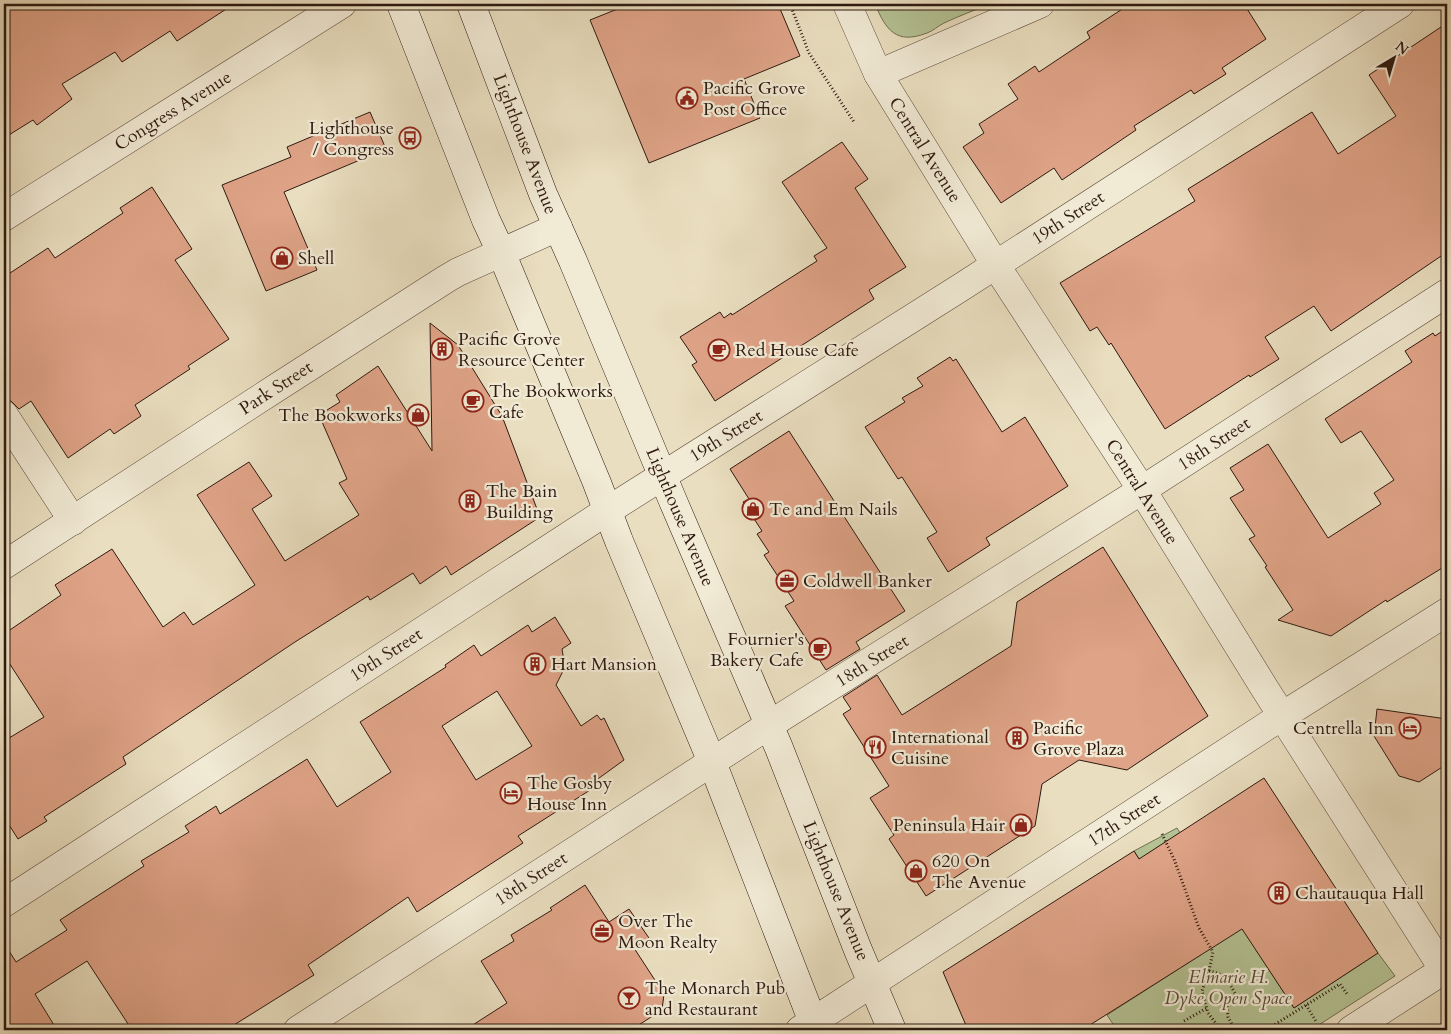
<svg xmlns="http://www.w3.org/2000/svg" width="1451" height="1034" viewBox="0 0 1451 1034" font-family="Cardo,serif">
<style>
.green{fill:#b4c294;stroke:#716e52}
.building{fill:#dfa387;stroke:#2e1910;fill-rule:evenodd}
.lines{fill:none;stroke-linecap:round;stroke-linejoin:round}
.minor-casing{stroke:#5d4a3c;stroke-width:29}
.tertiary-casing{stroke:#5d4a3c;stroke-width:29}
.secondary-casing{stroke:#2e1910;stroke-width:29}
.path{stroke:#2e1910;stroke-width:3;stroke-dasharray:1 2.5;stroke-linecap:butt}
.minor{stroke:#f1ead5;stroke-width:28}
.tertiary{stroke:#f1ead5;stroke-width:28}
.secondary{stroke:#f1ead5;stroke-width:28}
.labels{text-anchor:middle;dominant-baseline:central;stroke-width:4.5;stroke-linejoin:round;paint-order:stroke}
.poi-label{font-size:18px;fill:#2e1910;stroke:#f1ead5;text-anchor:start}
.street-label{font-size:18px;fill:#2e1910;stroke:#f1ead5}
.park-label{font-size:18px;font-style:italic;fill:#564c38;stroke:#f1ead5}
</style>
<rect width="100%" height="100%" fill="#e9debf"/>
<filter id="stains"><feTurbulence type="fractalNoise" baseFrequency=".004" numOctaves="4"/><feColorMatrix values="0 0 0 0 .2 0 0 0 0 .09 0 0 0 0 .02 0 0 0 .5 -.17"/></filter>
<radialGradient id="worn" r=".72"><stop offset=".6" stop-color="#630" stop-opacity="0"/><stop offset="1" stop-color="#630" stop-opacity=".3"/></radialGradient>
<!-- green -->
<g class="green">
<path d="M875 4H990C975 10 959 16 944 23 938 26 933 31 927 33 896 45 886 30 875 4Z"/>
<path d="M1177 828 1294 1008 1378 953 1395 976 1311 1030H1117L1107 1015 1202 954 1134 851Z"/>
</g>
<!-- building -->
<g class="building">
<path d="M4 4H234L177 41 170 31 122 62 115 52 62 84 72 99 37 125 33 120 4 138Z"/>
<path d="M630 4H778L800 56 744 79 760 118 649 163 590 20Z"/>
<path d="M1130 4H1244L1266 39 1222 68 1226 74 1194 94 1191 90 1134 126 1136 130 1062 180 1054 168 1001 203 963 147 984 133 979 124 1018 99 1008 84 1035 66 1039 72 1090 38 1087 32Z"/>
<path d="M1447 23V252L1331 331 1314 306 1265 337 1279 359 1250 377 1249 375 1165 429 1111 343 1109 345 1097 327 1090 331 1060 283 1195 201 1188 189 1312 112 1338 154 1396 116 1369 75Z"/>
<path d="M370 112 386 149 284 192 317 270 266 291 222 185 291 157 287 147Z"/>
<path d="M842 142 868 179 855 188 906 267 869 290 874 299 715 401 692 365 697 362 680 337 720 312 724 318 731 313 732 315 817 261 814 256 827 248 782 182Z"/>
<path d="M152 187 192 249 175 260 229 339 188 366 190 369 135 405 141 416 114 434 110 429 68 458 31 401 19 409 11 401 4 399V277L48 248 55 258 123 213 120 208Z"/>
<path d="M430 323 458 345 502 416 540 517 451 575 446 566 420 584 413 573 370 600 368 596 295 642 123 757 126 764 44 817 47 821 18 839 4 817V741L44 717 4 655V634L61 595 55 585 112 549 163 627 184 612 193 625 255 585 197 495 249 462 272 496 252 509 285 561 359 515 339 483 347 479 319 415 340 402 336 395 378 366 432 451Z"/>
<path d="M1447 328V565L1387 602 1386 600 1331 636 1278 620 1293 610 1265 567 1267 566 1249 539 1255 536 1230 498 1244 490 1230 468 1268 444 1328 538 1381 504 1374 493 1394 480 1361 431 1341 443 1325 419 1412 362 1405 351 1433 333 1435 336Z"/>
<path d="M950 357 953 361 956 359 1002 432 1025 417 1068 486 986 538 990 545 948 572 927 538 937 532 902 477 898 479 865 427 905 402 902 398 923 386 917 378Z"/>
<path d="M789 431 905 611 856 642 860 649 826 670 785 606 794 601 764 555 769 552 757 534 762 531 743 502 749 499 730 469Z"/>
<path d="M1103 547 1208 716 1127 770 1079 760 1042 784 1035 826 926 896 889 839 894 835 870 798 889 786 843 714 851 709 843 697 877 675 902 715 1011 646 1017 602Z"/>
<path d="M555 617 571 643 562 649 565 667 556 685 581 726 597 715 601 720 604 718 624 760 595 781 598 785 518 836 523 843 417 912 408 897 308 965 314 975 226 1030H132L87 961 35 994 57 1030H4V943L16 962 67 930 60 920 144 866 141 861 189 832 185 826 216 806 220 814 307 759 337 807 391 772 360 722 446 667 445 665 474 645 481 656 528 625 532 632ZM497 691 532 746 476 780 442 726Z"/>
<path d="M1377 709 1447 719V764L1419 782 1399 776 1374 736Z"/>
<path d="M1264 778 1378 953 1294 1008 1242 929 1082 1030H968L943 972 1134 851 1139 859Z"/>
<path d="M585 885 609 922 629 909 649 938 634 948 664 994 662 1010 631 1030H465L507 1003 481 961 514 941 511 935 552 910 550 908Z"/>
</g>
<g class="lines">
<!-- minor casing -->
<g class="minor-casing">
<g id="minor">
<path d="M847 4 878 74 995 264 1142 490 1265 689 1447 975"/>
<path d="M878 74 1040 4"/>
<path d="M4 415 73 521"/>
<path d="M4 565 276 388 446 279 458 272 558 227"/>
<path d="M4 903 607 511 963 286 1400 4"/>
<path d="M298 1030 769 725 1142 490 1447 293"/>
<path d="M800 1030 1282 716 1447 612"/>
<path d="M1351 1030 1447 968"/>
</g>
</g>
<!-- tertiary casing -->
<g class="tertiary-casing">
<path id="tertiary" d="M4 217 342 4"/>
</g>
<!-- secondary casing -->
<g class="secondary-casing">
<g id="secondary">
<path d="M401 4 486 220 501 252 597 483 619 541 712 762 816 1030"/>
<path d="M471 4 543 194 573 261 673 501 779 748 858 950 892 1030"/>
</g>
</g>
<!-- path -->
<g class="path">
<path d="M790 4 809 53 854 122"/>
<path d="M524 5 528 4"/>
<path d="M1162 834 1174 859 1199 928 1213 952 1209 971 1202 991 1208 1013 1221 1030"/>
<path d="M1209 971C1226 974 1228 981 1236 995L1227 1005 1228 1017 1235 1030"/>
<path d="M1306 1005 1317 1023"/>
<path d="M1184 1021 1207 1008"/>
<path d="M1266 1030 1340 984 1347 994"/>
</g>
<!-- minor -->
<use href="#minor" class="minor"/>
<!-- tertiary -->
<use href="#tertiary" class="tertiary"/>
<!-- secondary -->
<use href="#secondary" class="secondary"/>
</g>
<!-- icons -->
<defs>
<g id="civic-ring" transform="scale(1.125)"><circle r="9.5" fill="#f1ead5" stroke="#8f2418" stroke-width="1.5"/><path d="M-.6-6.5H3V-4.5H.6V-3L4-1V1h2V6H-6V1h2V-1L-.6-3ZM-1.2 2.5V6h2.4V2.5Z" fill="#8f2418"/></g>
<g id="bus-ring" transform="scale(1.125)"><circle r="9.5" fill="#f1ead5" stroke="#8f2418" stroke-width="1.5"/><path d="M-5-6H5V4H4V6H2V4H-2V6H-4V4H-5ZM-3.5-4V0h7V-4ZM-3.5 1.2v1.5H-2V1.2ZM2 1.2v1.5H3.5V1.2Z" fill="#8f2418"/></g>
<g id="shop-ring" transform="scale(1.125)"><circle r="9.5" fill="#f1ead5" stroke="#8f2418" stroke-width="1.5"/><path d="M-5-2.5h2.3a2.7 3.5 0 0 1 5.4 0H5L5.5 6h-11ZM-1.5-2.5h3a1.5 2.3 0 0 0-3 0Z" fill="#8f2418"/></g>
<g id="building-ring" transform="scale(1.125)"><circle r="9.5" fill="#f1ead5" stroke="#8f2418" stroke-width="1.5"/><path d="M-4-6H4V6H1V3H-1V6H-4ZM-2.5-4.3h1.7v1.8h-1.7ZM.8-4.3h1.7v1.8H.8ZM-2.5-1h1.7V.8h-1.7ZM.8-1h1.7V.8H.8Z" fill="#8f2418"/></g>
<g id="cafe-ring" transform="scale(1.125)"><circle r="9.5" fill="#f1ead5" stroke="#8f2418" stroke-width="1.5"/><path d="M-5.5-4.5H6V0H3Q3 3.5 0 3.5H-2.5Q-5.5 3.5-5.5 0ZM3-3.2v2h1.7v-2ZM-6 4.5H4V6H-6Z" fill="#8f2418"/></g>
<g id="office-ring" transform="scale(1.125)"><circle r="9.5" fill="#f1ead5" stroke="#8f2418" stroke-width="1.5"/><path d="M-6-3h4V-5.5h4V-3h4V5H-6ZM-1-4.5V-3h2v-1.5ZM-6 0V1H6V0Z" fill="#8f2418"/></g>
<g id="hotel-ring" transform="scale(1.125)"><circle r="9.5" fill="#f1ead5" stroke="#8f2418" stroke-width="1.5"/><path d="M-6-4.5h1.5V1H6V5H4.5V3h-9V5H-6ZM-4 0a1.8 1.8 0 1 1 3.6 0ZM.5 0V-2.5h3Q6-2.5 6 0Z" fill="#8f2418"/></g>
<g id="restaurant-ring" transform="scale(1.125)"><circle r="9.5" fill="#f1ead5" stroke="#8f2418" stroke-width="1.5"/><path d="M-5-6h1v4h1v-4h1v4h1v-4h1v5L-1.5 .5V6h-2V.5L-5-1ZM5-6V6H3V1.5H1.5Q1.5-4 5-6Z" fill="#8f2418"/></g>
<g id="bar-ring" transform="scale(1.125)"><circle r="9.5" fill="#f1ead5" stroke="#8f2418" stroke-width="1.5"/><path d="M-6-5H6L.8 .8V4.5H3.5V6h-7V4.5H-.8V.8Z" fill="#8f2418"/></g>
</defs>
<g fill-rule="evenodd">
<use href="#civic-ring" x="687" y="98"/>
<use href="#bus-ring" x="410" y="138"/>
<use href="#shop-ring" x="282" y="258"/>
<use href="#building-ring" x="442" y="349"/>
<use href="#cafe-ring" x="719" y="350"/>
<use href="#cafe-ring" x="473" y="401"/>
<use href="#shop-ring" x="418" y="415"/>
<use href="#building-ring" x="470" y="501"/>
<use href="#shop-ring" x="753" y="509"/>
<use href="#office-ring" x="787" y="581"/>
<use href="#cafe-ring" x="820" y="649"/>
<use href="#building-ring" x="535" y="664"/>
<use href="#hotel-ring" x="1410" y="728"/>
<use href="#building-ring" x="1017" y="738"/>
<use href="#restaurant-ring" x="875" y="747"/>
<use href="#hotel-ring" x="511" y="793"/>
<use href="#shop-ring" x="1021" y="825"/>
<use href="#shop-ring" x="916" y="871"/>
<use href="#building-ring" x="1279" y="893"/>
<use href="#office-ring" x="602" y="931"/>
<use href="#bar-ring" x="629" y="998"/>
</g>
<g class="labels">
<!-- poi labels -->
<g class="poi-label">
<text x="703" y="88">Pacific Grove<tspan x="703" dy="21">Post Office</tspan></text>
<text x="394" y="128" text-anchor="end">Lighthouse<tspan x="394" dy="21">/ Congress</tspan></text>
<text x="298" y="258">Shell</text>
<text x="458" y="339">Pacific Grove<tspan x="458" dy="21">Resource Center</tspan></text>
<text x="735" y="350">Red House Cafe</text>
<text x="489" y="391">The Bookworks<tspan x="489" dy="21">Cafe</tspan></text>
<text x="402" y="415" text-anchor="end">The Bookworks</text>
<text x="486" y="491">The Bain<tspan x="486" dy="21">Building</tspan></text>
<text x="769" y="509">Te and Em Nails</text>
<text x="803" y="581">Coldwell Banker</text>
<text x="804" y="639" text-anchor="end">Fournier's<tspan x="804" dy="21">Bakery Cafe</tspan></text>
<text x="551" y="664">Hart Mansion</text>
<text x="1033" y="728">Pacific<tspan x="1033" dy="21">Grove Plaza</tspan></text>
<text x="1394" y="728" text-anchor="end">Centrella Inn</text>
<text x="891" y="737">International<tspan x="891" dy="21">Cuisine</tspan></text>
<text x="527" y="783">The Gosby<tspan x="527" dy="21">House Inn</tspan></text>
<text x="1005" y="825" text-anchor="end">Peninsula Hair</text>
<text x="932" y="861">620 On<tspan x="932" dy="21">The Avenue</tspan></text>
<text x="1295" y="893">Chautauqua Hall</text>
<text x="618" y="921">Over The<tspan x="618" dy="21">Moon Realty</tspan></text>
<text x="645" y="988">The Monarch Pub<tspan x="645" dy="21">and Restaurant</tspan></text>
</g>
<!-- street labels -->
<g class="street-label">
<text transform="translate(173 111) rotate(-32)">Congress Avenue</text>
<text transform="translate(525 144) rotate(69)">Lighthouse Avenue</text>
<text transform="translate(925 150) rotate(58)">Central Avenue</text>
<text transform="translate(1068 218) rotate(-33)">19th Street</text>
<text transform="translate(276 388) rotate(-33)">Park Street</text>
<text transform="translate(726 436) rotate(-32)">19th Street</text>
<text transform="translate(1214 444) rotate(-33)">18th Street</text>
<text transform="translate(1142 492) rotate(58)">Central Avenue</text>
<text transform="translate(680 517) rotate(67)">Lighthouse Avenue</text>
<text transform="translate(386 655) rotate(-33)">19th Street</text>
<text transform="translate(872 661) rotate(-32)">18th Street</text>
<text transform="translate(1124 820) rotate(-33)">17th Street</text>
<text transform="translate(531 879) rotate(-33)">18th Street</text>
<text transform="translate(836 891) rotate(68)">Lighthouse Avenue</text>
</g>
<!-- park labels -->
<g class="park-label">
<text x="1228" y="977">Elmarie H.<tspan x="1228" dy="21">Dyke Open Space</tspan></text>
</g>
</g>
<!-- margin -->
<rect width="1451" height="1034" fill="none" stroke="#e9debf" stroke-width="20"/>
<rect x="5" y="5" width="1441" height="1024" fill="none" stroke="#2e1910" stroke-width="2.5"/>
<rect x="10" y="10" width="1431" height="1014" fill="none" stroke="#2e1910"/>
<!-- north arrow -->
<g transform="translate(1394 58) rotate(38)" stroke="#f1ead5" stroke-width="4" paint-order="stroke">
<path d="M0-4L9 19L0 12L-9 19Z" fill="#2e1910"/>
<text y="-8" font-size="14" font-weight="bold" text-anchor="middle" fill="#2e1910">N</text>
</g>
<rect width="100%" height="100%" filter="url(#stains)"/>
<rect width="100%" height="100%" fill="url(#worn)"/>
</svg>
